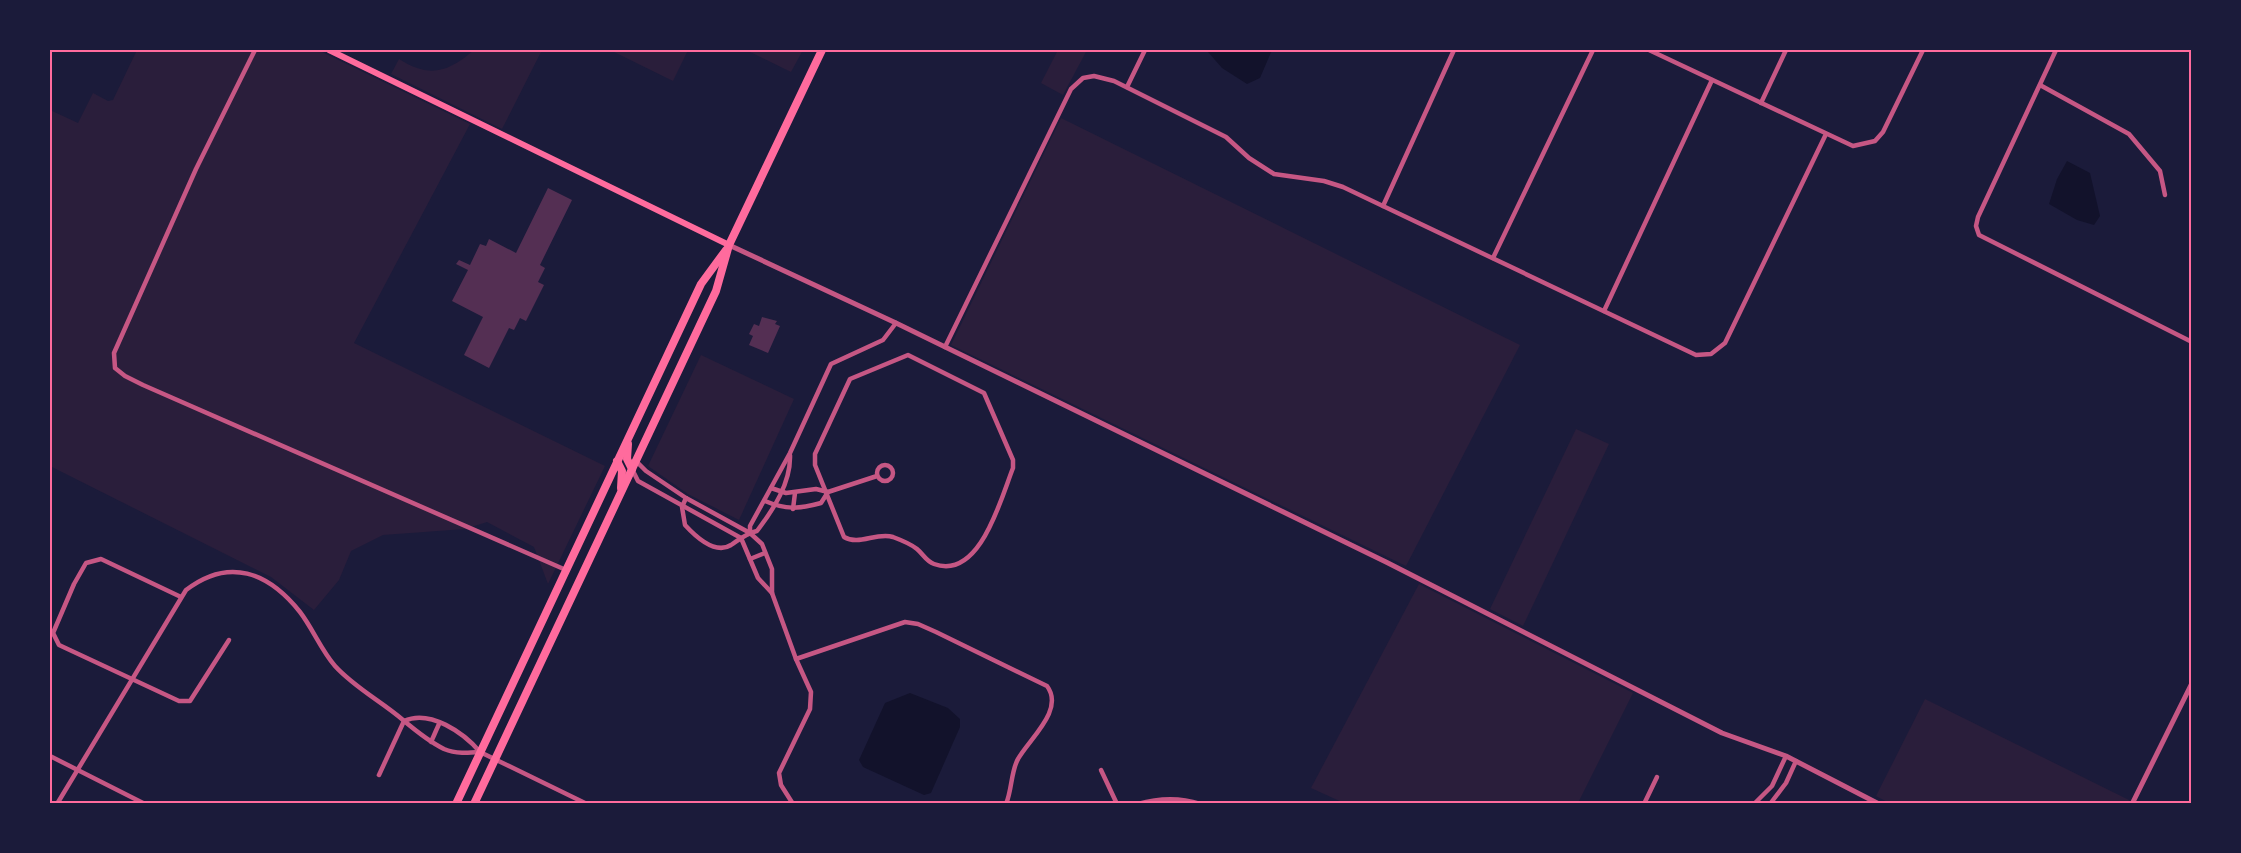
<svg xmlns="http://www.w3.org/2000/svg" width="2241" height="853" viewBox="0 0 2241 853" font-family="Quicksand,sans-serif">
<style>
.green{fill:#2a1e3b}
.water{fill:#12122b}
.building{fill:#542f53}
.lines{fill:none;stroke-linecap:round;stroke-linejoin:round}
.minor{stroke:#c65784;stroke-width:4.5}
.tertiary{stroke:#c65784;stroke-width:5}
.secondary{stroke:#ff6b9d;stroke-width:6}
.trunk{stroke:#ff6b9d;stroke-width:8}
.neatline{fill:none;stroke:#ff6b9d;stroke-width:2}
</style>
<rect width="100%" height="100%" fill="#1b1b3a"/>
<!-- green -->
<g class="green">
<path d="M137 50H318L470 124 354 343 605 466 548 584 534 547 487 522 465 529 383 535 351 551 339 580 314 610 271 577 50 466V110L78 123 93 93 108 101 113 100Z"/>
<path d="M474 50H542L502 129 391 74 399 59C429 78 447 73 474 50Z"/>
<path d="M610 50H688L673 81Z"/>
<path d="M746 50H803L791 72Z"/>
<path d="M1058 50H1087L1063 95 1041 83Z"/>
<path d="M1061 118 1520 345 1406 566 951 345Z"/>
<path d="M701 355 794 399 739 520 688 494 648 466Z"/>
<path d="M1576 429 1609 444 1523 626 1490 609Z"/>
<path d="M1419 584 1633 693 1578 803H1344L1311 788Z"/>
<path d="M1925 699 2129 800 2128 803H1889L1876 796Z"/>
</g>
<!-- water -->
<g class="water">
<path d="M1210 50H1272L1260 78 1247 84 1222 68 1208 52Z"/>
<path d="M2067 161 2090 173 2100 216 2094 225 2077 220 2049 204 2057 179Z"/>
<path d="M910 693 948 708 960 719V727L931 793 924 795 863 767 859 760 885 703Z"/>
</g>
<!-- building -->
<g class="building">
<path d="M548 188 572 200 540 265 545 268 538 282 544 285 526 321 520 318 514 330 509 328 489 368 464 355 483 317 452 301 468 270 456 264 459 260 470 265 480 244 486 246 489 239 516 253Z"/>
<path d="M762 317 777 321 775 324 780 326 768 353 749 345 753 336 749 334 754 324 759 326Z"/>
</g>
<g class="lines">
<!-- minor -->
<g class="minor">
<path d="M255 50 196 169 114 353 115 368 125 376 143 385 566 570"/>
<path d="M1649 50 1853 146 1875 141 1883 132 1923 50"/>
<path d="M2056 50 1978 217 1976 226 1979 235 2192 342"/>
<path d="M2040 85 2129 134 2160 171 2165 195"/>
<path d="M1127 87 1145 50"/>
<path d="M1761 103 1786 50"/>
<path d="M1383 206 1454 50"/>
<path d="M1493 258 1593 50"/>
<path d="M1604 311 1712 80"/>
<path d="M945 347 1071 89 1083 78 1094 76 1114 81 1226 137 1249 158 1274 174 1324 181 1343 187 1696 355 1711 354 1725 343 1826 134"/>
<path d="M908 355 984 393 1013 460V468C1001 498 980 581 934 564 926 561 924 555 917 549 911 544 901 540 893 537 876 532 859 546 844 537L815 465V454L850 379Z"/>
<path d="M636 461 646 471 686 498 750 533 762 544 772 569V593L796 659"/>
<circle cx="885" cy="473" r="8"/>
<path d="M632 469 638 481 741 538 758 578 772 593"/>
<path d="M771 488 786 493 816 489 828 492 877 476"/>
<path d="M686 498 682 507 685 525C696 537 715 555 731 545 740 539 747 533 757 531 773 510 791 483 790 455"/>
<path d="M765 501C786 510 799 509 821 503L828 492"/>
<path d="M793 509 795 493"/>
<path d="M750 533V526L790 453 831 364 883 340 896 323"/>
<path d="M750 559 765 553"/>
<path d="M181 597 101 559 86 563 74 584 53 633 59 645 179 701H190L229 640"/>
<path d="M404 721C430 709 464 733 480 752L587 804"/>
<path d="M431 742 439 724"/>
<path d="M50 756 145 804"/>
<path d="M1101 770 1117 804"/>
<path d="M379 775 404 721"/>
<path d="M57 804 186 590C229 557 268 572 300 612 313 629 321 650 335 666 355 688 381 701 403 720 416 731 428 741 444 749 456 754 468 753 480 752"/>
<path d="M793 804 781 785 779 773 810 709 811 692 796 659 905 622 918 624 936 632 1047 686C1065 710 1029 739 1018 759 1011 771 1012 790 1006 804"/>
<path d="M1138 804C1159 798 1179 797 1200 804"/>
<path d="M1644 804 1657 777"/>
<path d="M1754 804 1772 786 1786 756"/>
<path d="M1770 804 1786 783 1796 761"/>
</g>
<!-- tertiary -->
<g class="tertiary">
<path d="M729 245 896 323 1386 562 1722 733 1786 756 1879 804"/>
<path d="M2132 804 2192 683"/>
</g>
<!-- secondary -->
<path class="secondary" d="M329 50 729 245"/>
<!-- trunk -->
<g class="trunk">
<path d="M628 444 627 459 632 469"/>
<path d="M617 461 622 471 621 488"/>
<path d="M456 804 701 284 726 250"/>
<path d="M474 804 716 291 729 245 822 50"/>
</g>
</g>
<!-- border -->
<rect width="2241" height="853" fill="none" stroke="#1b1b3a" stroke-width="102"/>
<rect x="51" y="51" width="2139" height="751" class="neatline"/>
</svg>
